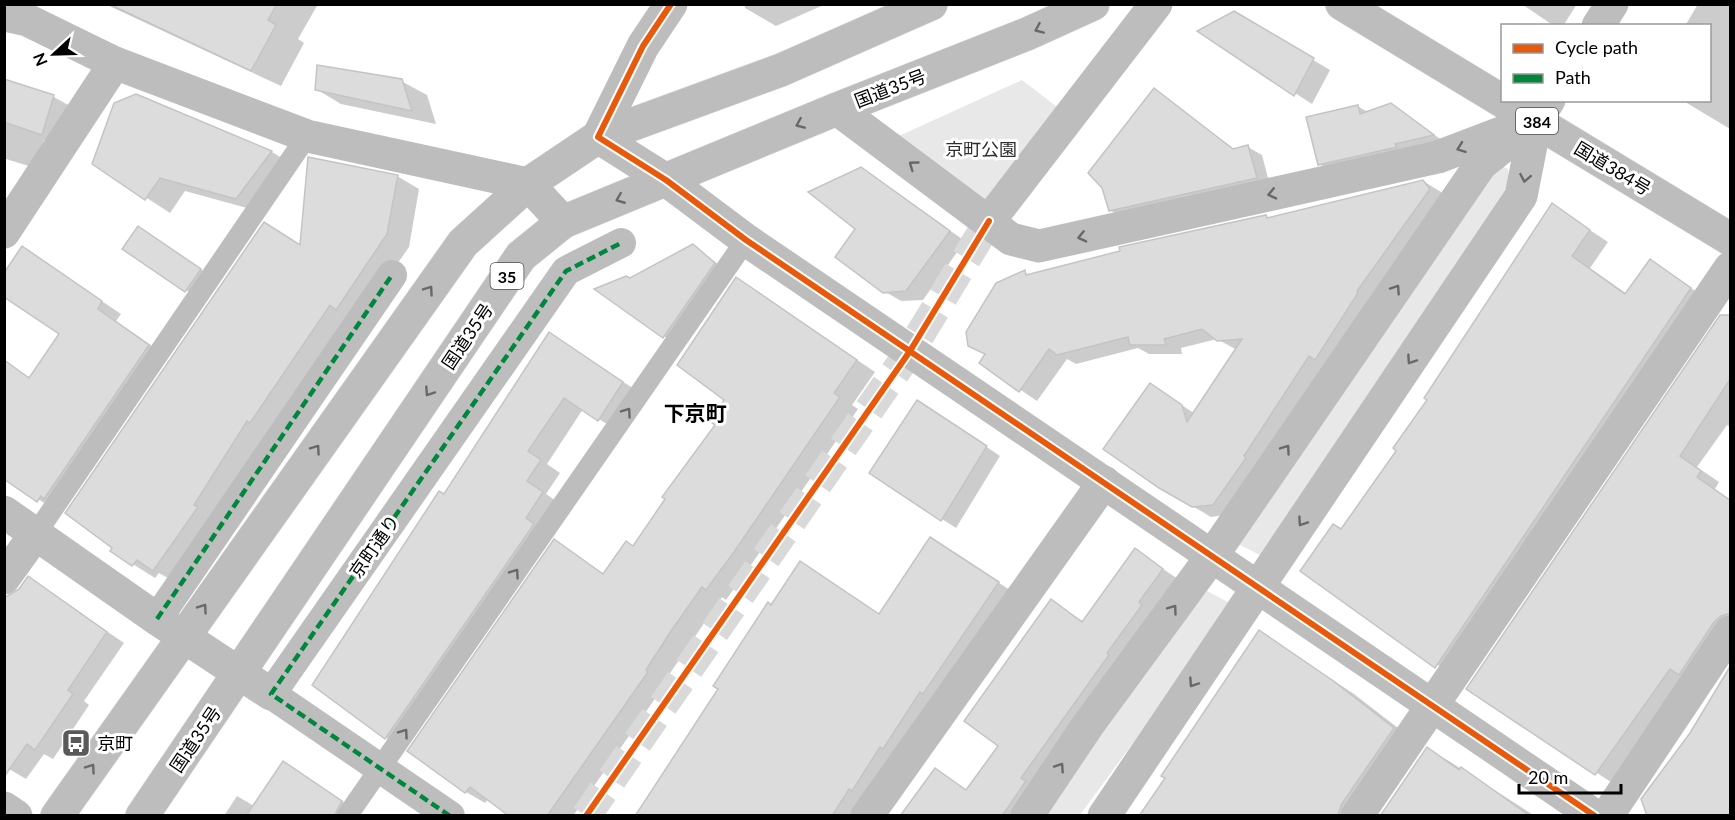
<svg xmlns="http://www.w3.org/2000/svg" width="1735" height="820" viewBox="0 0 1735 820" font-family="Lato,'Noto Sans JP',sans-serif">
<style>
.green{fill:#e8e8e8}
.shadow{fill:#0003}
.building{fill:#dcdcdc;stroke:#c4c4c4;stroke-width:1.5}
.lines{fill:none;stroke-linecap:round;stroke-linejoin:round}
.pedestrian-tunnel{stroke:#d9d9d9;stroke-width:30;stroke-dasharray:30 15;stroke-linecap:butt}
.trunk-casing{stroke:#dbdbdb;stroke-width:34}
.service{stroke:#bdbdbd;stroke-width:21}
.pedestrian{stroke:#bdbdbd;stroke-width:30}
.minor{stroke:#bdbdbd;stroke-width:33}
.tertiary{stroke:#bdbdbd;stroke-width:33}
.trunk{stroke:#bdbdbd;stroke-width:33}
.quiet{stroke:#00873e;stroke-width:4.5;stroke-dasharray:9 4.5;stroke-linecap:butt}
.cycleway-casing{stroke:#fff;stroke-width:10}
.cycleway{stroke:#e8590c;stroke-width:6}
.oneway{stroke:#686868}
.labels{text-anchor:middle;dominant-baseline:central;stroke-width:6;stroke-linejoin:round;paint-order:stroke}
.shield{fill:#fff;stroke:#4c4c4c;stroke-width:1.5}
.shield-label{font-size:16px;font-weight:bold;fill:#000}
.street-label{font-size:18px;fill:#000;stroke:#fff}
.park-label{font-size:18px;fill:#2d2d2d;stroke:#fff}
.poi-label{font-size:18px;fill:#000;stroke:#fff;text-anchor:start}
.quarter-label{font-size:21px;font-weight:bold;fill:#000;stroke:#fff}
</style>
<rect width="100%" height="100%" fill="#fff"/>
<!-- green -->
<g class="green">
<path d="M1022 80 1065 113 1009 190 979 203 888 141Z"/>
<path d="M1502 166 1508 169 1510 182 1262 556 1238 544 1488 174Z"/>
<path d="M1207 591 1228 602 1135 740 1080 815 1045 816 1127 694Z"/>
</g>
<!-- shadow -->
<g class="shadow">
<path d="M105 4H318L298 39 304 43 281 86Z"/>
<path d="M744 4H826L776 26 745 8Z"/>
<path d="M1522 4H1577L1563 26H1554Z"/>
<path d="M1698 4H1730V129L1682 100H1710V26H1685Z"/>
<path d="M1234 13 1330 70 1312 104 1200 31Z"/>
<path d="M4 81 54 97 77 110 66 147 44 140 35 168 6 159 4 161Z"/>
<path d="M401 81 427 95 436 124 341 104 316 89Z"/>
<path d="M1155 90 1235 150 1248 147 1262 155 1270 186 1124 219 1110 210Z"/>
<path d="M136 95 272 152 295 166 261 212 185 191 170 213 93 163Z"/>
<path d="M1391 105 1449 145 1337 174 1319 164 1357 106 1368 112Z"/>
<path d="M861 169 965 241 923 300 901 301 884 291 857 228Z"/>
<path d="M397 176 419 189 409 247 175 582 159 573 155 578 112 551 301 246Z"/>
<path d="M1423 181 1441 192 1447 200 1231 514 1211 517 1160 487 1150 385 1194 413 1237 350 1217 339 1181 348 1182 354H1149L1138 348 1076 364 1067 359 1037 401 981 363 1024 272 1030 276 1266 216 1270 218Z"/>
<path d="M1552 205 1608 242 1590 268 1627 294 1650 261 1709 300 1455 677 1302 570 1342 531 1398 450Z"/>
<path d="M138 228 217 280 203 301 124 249Z"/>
<path d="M693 246 727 271 677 344 664 336 630 280Z"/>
<path d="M23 248 121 314 116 321 168 357 58 512 4 477 8 365 31 378 61 334Z"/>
<path d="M737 279 875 372 852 405 858 409 753 562 726 600 722 597 664 682 666 683 573 816H512L488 799 485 803 466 792 409 751 555 541 604 574 633 547 717 425 726 400Z"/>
<path d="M1730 317V427L1727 425 1697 467 1719 482 1715 489 1730 500V628L1614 784 1468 689Z"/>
<path d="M549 334 642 394 618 431 583 409 547 464 560 473 546 494 562 505 405 749 386 738 444 496Z"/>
<path d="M932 410 1000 456 956 528 871 473Z"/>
<path d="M930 539 1018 595 859 816H635L772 607 820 574 880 615Z"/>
<path d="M1135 550 1178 579 1025 816H902L935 770 967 790 1000 745 1051 601 1084 622Z"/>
<path d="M29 578 124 643 84 701 89 705 53 759 44 754 26 779 4 766V598L13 596Z"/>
<path d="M1260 632 1354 694 1415 741 1365 816H1141Z"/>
<path d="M1427 749 1449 761 1535 816H1382Z"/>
<path d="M283 763 361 813 360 816H224L237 796 254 806Z"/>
</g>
<!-- building -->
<g class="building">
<path d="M109 4H277L268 20 276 25 251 71Z"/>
<path d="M1234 11 1314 58 1294 96 1197 31Z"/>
<path d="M317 65 402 79 412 111 315 90Z"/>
<path d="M4 79 54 95 42 135 4 122Z"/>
<path d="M1154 88 1233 149 1248 145 1257 178 1109 211 1102 188 1088 173Z"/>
<path d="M136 94 272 151 236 199 160 178 145 200 92 164 114 103Z"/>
<path d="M1391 103 1434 135 1395 144 1397 147 1318 165 1306 117 1358 105 1360 114Z"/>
<path d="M308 157 398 175 387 234 336 310 330 305 250 423 247 421 194 505 198 507 153 571 137 560 132 566 110 551 112 548 65 513 264 222 300 245Z"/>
<path d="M861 167 950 231 906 291 883 293 835 257 855 229 808 192Z"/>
<path d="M1423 180 1430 189 1357 291 1358 293 1315 360 1309 356 1244 456 1246 458 1213 505 1192 507 1159 488 1103 449 1150 383 1182 405 1187 422 1242 339 1217 341 1202 329 1164 339 1166 345H1130L1128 337 1057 355 1049 349 1019 392 979 363 985 354 968 346 966 332 996 283 1025 270 1026 275 1120 251 1119 247 1266 215 1267 218Z"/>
<path d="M1552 203 1590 230 1572 256 1625 294 1650 259 1691 288 1435 668 1300 571 1333 524 1341 529 1396 451 1393 448 1427 400 1424 398Z"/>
<path d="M138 226 201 269 185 292 122 249Z"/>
<path d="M693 244 715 263 663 338 594 289 626 276 630 278Z"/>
<path d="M22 246 102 301 98 309 149 345 44 499 41 496 37 502 4 479V360L29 378 59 334 4 297V273Z"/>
<path d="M736 277 857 360 834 393 840 397 734 552 706 590 702 587 671 631 646 670 648 672 547 816H509L470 787 465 793 407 751 554 539 603 574 626 541 633 546 665 499 662 497 715 425 709 421 724 400 677 365Z"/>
<path d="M1720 315H1731V378L1680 456 1701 471 1697 477 1731 501V613L1721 616 1714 622 1679 675 1670 669 1595 775 1466 689Z"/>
<path d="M549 332 623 382 598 421 564 398 528 451 541 460 527 481 543 492 526 518 534 524 385 739 312 685 439 491 444 494Z"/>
<path d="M917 400 987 446 941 521 869 473Z"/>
<path d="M930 537 999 582 923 694 920 692 883 749 880 747 852 791 849 789 832 816H635L718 689 713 686 768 602 771 605 800 561 879 614Z"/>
<path d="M1135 548 1163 569 1139 602 1142 605 1107 653 1109 655 1021 778 1026 781 1002 816H900L935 768 966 790 998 746 964 721 1051 599 1082 622Z"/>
<path d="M28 576 107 632 68 690 73 694 35 750 27 744 4 777V598L19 589Z"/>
<path d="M1259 630 1332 680 1394 728 1341 805 1338 816H1139L1165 778 1161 776Z"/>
<path d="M1731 665V816H1647L1641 799 1690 733Z"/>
<path d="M1427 747 1459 770 1461 767 1530 816H1380Z"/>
<path d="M283 761 342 801 334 816H246Z"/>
</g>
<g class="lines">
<!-- pedestrian-tunnel -->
<path class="pedestrian-tunnel" d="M586 816 910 351 989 221"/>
<!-- trunk casing -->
<g class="trunk-casing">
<g id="trunk">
<path d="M1342 4 1730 239"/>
<path d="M57 816 463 243 528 184 598 137 781 70 931 4"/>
<path d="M142 816 521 256 563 222 837 109 1027 34 1093 4"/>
</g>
</g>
<!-- service -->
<g class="service">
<path d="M37 532 307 136"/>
<path d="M347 816 746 240"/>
</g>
<!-- pedestrian -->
<g class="pedestrian">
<path d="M157 619 392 275"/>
<path d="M450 816 271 694 566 271 621 243"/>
</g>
<!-- minor -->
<g class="minor">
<path d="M671 4 643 46 598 137 666 180 746 240 1595 816"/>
<path d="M837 109 1011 239 1039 246 1438 157 1509 130"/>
<path d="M989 221 1156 4"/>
<path d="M4 232 115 63"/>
<path d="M4 512 157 619 271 694"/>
<path d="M4 578 37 532"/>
<path d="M4 808 16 816"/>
<path d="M867 816 1104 482"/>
<path d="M1027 816 1088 725 1212 556 1481 164 1536 120"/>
<path d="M1104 816 1521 196 1536 120"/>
<path d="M1357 816 1730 268"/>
<path d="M1607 816 1730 632"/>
</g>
<!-- tertiary -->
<g class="tertiary">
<path d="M4 15 27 20 115 63 307 136 528 184 563 222"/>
<path d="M1598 26 1612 4"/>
<path d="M1536 120 1549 100"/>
</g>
<!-- trunk -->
<use href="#trunk" class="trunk"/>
<!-- quiet -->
<g class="quiet">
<path d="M157 619 392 275"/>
<path d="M450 816 271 694 566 271 621 243"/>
</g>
<!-- cycleway casing -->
<g class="cycleway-casing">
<g id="cycleway">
<path d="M671 4 643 46 598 137 666 180 746 240 1595 816"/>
<path d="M586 816 910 351 989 221"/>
</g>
</g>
<!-- cycleway -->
<use href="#cycleway" class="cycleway"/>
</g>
<!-- one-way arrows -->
<defs><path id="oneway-chevron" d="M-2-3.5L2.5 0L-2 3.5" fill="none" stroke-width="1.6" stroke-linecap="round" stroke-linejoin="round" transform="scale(1.5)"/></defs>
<g class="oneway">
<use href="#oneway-chevron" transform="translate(1039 29) rotate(156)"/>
<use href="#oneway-chevron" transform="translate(800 124) rotate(157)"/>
<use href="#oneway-chevron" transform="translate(1461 148) rotate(160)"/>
<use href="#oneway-chevron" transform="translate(913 165) rotate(-144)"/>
<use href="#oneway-chevron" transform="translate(1525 178) rotate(101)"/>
<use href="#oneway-chevron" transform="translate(1272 194) rotate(167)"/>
<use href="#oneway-chevron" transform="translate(620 199) rotate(158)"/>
<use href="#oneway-chevron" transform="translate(1082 237) rotate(167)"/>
<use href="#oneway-chevron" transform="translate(1396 289) rotate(-56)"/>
<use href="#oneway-chevron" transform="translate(429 290) rotate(-55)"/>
<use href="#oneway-chevron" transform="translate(1411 360) rotate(124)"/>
<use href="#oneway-chevron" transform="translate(429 392) rotate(124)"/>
<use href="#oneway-chevron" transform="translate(627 412) rotate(-55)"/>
<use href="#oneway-chevron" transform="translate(316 449) rotate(-55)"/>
<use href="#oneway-chevron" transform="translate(1286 449) rotate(-55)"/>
<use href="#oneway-chevron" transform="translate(1302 522) rotate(124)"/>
<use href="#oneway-chevron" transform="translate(515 573) rotate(-55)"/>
<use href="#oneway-chevron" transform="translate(203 608) rotate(-55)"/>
<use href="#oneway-chevron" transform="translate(1173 609) rotate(-54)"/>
<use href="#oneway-chevron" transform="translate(1193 683) rotate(124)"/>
<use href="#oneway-chevron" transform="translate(404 733) rotate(-55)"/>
<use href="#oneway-chevron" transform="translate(1060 767) rotate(-56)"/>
<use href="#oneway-chevron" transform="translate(91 768) rotate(-55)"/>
</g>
<!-- icons -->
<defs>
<g id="bus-square" transform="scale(1.5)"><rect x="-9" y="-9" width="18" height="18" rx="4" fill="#595959" stroke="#fff"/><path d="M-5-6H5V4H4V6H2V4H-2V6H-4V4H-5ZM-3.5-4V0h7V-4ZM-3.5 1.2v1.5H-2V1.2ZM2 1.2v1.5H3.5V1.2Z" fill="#fff"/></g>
</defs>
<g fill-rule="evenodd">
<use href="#bus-square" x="76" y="743"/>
</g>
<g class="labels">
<!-- shield labels -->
<g class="shield">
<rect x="1516" y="108" width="42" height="26" rx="4.5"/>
<rect x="490.5" y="263" width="33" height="26" rx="4.5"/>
</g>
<g class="shield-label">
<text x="1537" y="121">384</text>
<text x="507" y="276">35</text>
</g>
<!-- street labels -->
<g class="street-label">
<text transform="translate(890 88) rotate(-21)">国道35号</text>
<text transform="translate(1613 168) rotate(31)">国道384号</text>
<text transform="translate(467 336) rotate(-56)">国道35号</text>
<text transform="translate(374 546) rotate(-55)">京町通り</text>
<text transform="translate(195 739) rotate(-56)">国道35号</text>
</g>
<!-- park labels -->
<g class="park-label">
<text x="981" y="149">京町公園</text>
</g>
<!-- poi labels -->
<g class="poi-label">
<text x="97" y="743">京町</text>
</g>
<!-- quarter labels -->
<g class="quarter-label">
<text x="695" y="412">下京町</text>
</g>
</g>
<!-- border -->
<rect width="1735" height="820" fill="none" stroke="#000000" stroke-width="12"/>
<!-- legend -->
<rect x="1501" y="24" width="210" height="78" fill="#ffffff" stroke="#999999" stroke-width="1.5"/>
<rect x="1513" y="44" width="30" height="9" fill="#e8590c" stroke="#999999" stroke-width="1.5"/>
<text x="1555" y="54" font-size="18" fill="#000000">Cycle path</text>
<rect x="1513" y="74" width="30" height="9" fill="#00873e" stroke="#999999" stroke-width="1.5"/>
<text x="1555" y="84" font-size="18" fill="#000000">Path</text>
<!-- north arrow -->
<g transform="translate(54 54) rotate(248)" stroke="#ffffff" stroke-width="4.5" paint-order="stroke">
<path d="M0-4.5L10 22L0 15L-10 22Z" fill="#000000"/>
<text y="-9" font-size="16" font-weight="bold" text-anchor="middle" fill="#000000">N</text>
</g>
<!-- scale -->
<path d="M1519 784v9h102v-9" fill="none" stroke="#000000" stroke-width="3"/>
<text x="1528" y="784" font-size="18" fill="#000000" stroke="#ffffff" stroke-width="4.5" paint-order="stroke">20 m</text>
</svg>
